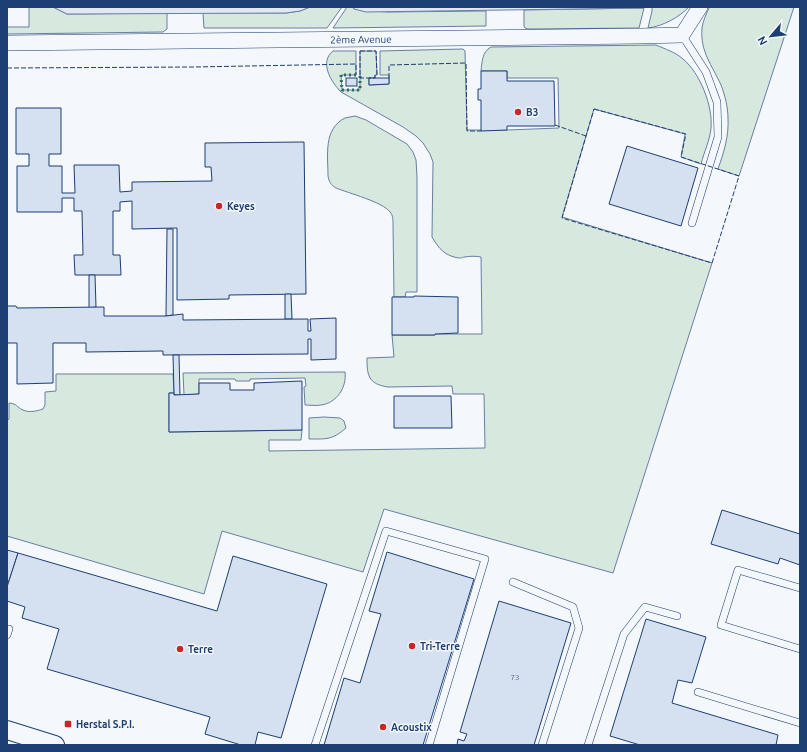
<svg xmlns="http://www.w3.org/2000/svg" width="807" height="752" viewBox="0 0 807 752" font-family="Ubuntu,sans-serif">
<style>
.green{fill:#d7e8df;stroke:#687fa3}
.parking{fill:#e3e8f0;stroke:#687fa3}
.building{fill:#d5e0f0;stroke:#1d3f73}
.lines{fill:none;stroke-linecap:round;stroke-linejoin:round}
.service-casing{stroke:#1d3f73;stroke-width:8}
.minor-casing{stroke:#1d3f73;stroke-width:16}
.tertiary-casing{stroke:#1d3f73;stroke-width:20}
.service{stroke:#f4f7fb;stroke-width:7}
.minor{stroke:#f4f7fb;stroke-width:15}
.tertiary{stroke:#f4f7fb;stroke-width:18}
.hedge{stroke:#2c6c60;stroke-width:3;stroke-dasharray:2 3;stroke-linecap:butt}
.fence{stroke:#1d3f73;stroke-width:1;stroke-dasharray:5 2;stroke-linecap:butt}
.poi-dot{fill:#c62828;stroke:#f4f7fb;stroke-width:1.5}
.labels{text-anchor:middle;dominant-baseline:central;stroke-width:3;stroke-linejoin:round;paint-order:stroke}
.number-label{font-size:8px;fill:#4b6792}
.street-label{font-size:10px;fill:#1d3f73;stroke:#f4f7fb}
.poi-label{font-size:10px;font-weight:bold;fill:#1d3f73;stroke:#f4f7fb;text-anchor:start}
</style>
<rect width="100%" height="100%" fill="#f4f7fb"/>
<!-- green -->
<g class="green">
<path d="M29 7H53L67 14 167 13V29L163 32 7 34V27H29Z"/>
<path d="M310 7H342L327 28H204L203 13H286L300 11Z"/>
<path d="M347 7H352L354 9 387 12 486 11V26L333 28Z"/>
<path d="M652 7H689C678 18 663 26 648 28L652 11Z"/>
<path d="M708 7H794L739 176 718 169C724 152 729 136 728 118 728 108 725 95 721 85 712 65 700 52 702 28 703 21 706 14 709 8Z"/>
<path d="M644 8 639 28 528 29 525 28 524 26V10Z"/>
<path d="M656 45C665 49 675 52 683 59 700 73 713 106 711 128 710 140 704 152 701 164L681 157 685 134 594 109 562 217 712 263 613 573 384 509 363 572 222 531 204 594 7 536V421L9 419V403C18 404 16 407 23 410 29 413 37 411 43 409L45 405V392L56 391V374H173L174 393H169V432L302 430 301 440H269V451L485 448 484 394H453L452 386 388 387C368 384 367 375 367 358L394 357 392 335H434L435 334H482L481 257C476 256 470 256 465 257 461 257 464 258 459 258 445 256 439 249 432 237L433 162 430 154 423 143 416 136 403 127 341 92C331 82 319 62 333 51H356V75H341L342 90H360V51H376L377 75H375V78H369V85L389 84V75H380V51L463 49 465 51 467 130H507L559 128 558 78H507V71H481C482 62 482 52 491 47Z"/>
<path d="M355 116 366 120 407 144 413 152 416 160 417 177V292H406L405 297H394L393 224C393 220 393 215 390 212 383 202 348 193 336 188 331 185 329 182 328 176 328 156 323 129 345 118 348 117 352 117 355 116Z"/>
<path d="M345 372C347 387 337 403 321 405 316 406 310 405 305 405L304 387 306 386 305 378 250 379V381H236L235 379H199V394L184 395 183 373Z"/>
<path d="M324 417 340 418 344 421 346 428C332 440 327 439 309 439V418Z"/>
</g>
<!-- parking -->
<g class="parking">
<path d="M53 7H310L300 11 286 13 77 14H67Z"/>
<path d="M352 7H644V8L366 12 354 9Z"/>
</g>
<!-- building -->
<g class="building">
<path d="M481 71H507V81H554L555 126H507V130L481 131V100H478V89H481Z"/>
<rect x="346" y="78" width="11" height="8"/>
<path d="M369 78H389V84L369 85Z"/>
<path d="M16 108H61V154H49V166H62V193H75L74 165H119L120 192 132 191V182L212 181 211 167H205V143L304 142 306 294 229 295V299L177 300V228L132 229V201L120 202V211H113V255H120L121 275H75L74 255H83L82 211H74V198H62V212H17V166H29V154H16Z"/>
<path d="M627 146 698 168 681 226 609 204Z"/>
<path d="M167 229H173V315L166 316Z"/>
<path d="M89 275H95L96 307 89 308Z"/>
<path d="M285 294H291L292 319H285Z"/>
<path d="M414 296 458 297V333L435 334V335H392V297H414Z"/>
<path d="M7 306H16L17 308 104 307V316H166L183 314V320L308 319V331H311L310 319 336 318V359L311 360V339H308V354L163 355V351L86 352V343H53V383L17 384V343H7Z"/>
<path d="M173 355H179L180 395H174V393Z"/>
<path d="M302 381V430L169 432V393H174V395L199 394V383H230V390H254V383Z"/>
<path d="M394 396H451L452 428H394Z"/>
<path d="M722 510 800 534V565L780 558 778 564 711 544Z"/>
<path d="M7 550 18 553 9 581H7Z"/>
<path d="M387 552 474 579 423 745H324L344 678 360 683 381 614 369 611Z"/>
<path d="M18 553 217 611 233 556 327 584 281 738 258 732 255 745H241L205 734 210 717 47 669 59 629 22 618 25 607 7 601V587Z"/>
<path d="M499 601 571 623 534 745H457L458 739 464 741 467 734 460 732Z"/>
<path d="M646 619 706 637 692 683 678 680 672 703 778 735 776 745H640L610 736Z"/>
</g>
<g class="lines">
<!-- service casing -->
<g class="service-casing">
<g id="service">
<path d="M682 35 706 72 717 102 718 137 692 223"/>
<path d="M513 582 573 607 579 628 542 745"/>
<path d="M800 588 738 570 721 625 800 649"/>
<path d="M7 635 9 629"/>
<path d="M698 692 800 723"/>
<path d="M315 745 386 531 485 559 429 745"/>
<path d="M588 745 624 634 645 607 677 616"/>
</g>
</g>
<!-- minor casing -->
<g class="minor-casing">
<g id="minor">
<path id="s1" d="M7 43 641 36 682 35 700 7"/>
</g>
</g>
<!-- tertiary casing -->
<g class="tertiary-casing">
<path id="tertiary" d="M7 730 55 745"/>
</g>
<!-- service -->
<use href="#service" class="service"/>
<!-- minor -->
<use href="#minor" class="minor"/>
<!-- tertiary -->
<use href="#tertiary" class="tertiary"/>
<!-- hedge -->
<path class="hedge" d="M356 75H341L342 90H360V75"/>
<!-- fence -->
<g class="fence">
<path d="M360 51H376L377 75H375V78H360Z"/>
<path d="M7 68 194 67 356 64V75"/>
<path d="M389 78V65L466 63 467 131H481"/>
<path d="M594 109 686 134 681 157 739 176 712 263 562 218Z"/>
<path d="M555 125 586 136"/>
</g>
</g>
<!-- markers -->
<g class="poi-dot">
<circle cx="518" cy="112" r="4"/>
<circle cx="219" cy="206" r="4"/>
<circle cx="412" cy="646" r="4"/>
<circle cx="180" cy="649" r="4"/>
<rect x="64" y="720" width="8" height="8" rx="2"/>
<circle cx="383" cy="727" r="4"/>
</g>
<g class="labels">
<!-- number labels -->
<g class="number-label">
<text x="515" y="677">73</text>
</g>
<!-- street labels -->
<g class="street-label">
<text stroke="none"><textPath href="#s1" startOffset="354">2ème Avenue</textPath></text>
</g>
<!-- poi labels -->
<g class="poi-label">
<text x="526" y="112">B3</text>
<text x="227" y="206">Keyes</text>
<text x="420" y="646">Tri-Terre</text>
<text x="188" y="649">Terre</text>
<text x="76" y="724">Herstal S.P.I.</text>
<text x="391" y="727">Acoustix</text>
</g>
</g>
<!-- border -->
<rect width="807" height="752" fill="none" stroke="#1d3f73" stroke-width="16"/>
<!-- north arrow -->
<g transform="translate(771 36) rotate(242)" stroke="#f4f7fb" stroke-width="3" paint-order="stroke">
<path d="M0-3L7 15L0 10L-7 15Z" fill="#1d3f73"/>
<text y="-6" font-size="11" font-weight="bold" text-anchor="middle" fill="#1d3f73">N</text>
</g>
</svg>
